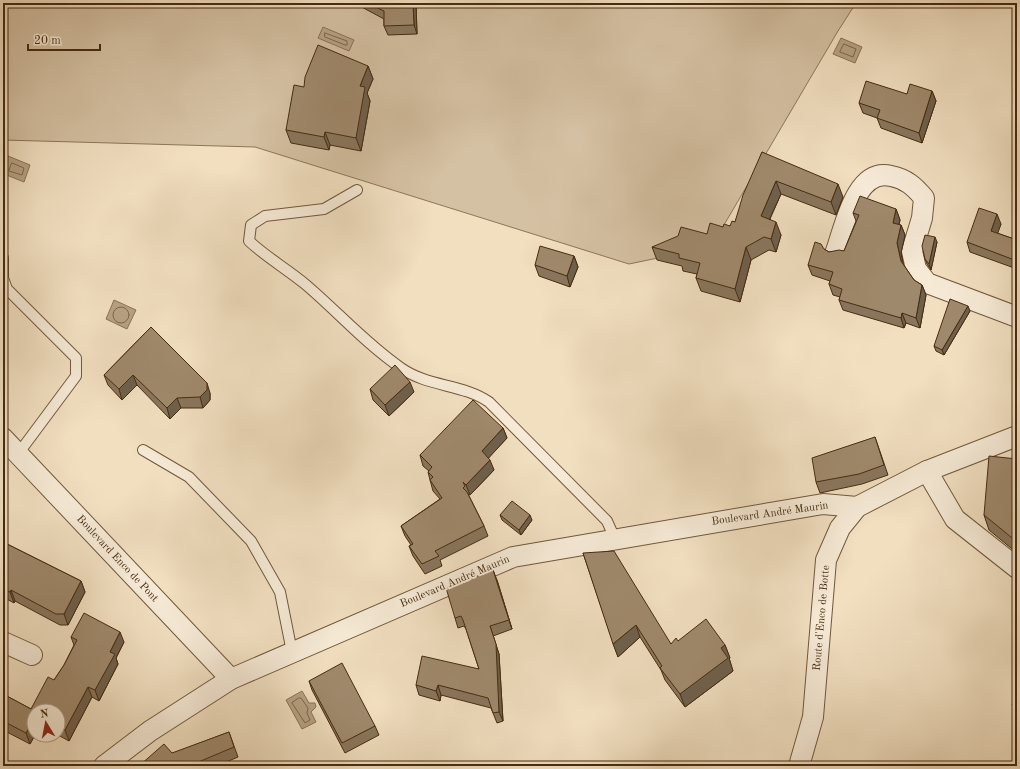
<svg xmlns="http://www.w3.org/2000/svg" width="1020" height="769" viewBox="0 0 1020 769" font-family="'Old Standard TT',serif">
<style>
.green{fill:#d4c0a2;stroke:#8d7659}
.water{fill:#b7a284;stroke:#8a7256}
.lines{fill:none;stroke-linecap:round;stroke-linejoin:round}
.shore{stroke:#7e664a;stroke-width:1}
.lane-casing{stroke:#71583c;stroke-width:12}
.street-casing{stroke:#71583c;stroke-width:22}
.lane{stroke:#f6ead6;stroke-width:10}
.street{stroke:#f6ead6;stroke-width:20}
.wall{fill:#89765d;stroke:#462b10}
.shaded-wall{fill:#6f604c;stroke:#462b10}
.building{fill:#9f896c;stroke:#462b10}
.labels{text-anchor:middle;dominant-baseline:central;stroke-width:4;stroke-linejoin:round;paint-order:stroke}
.street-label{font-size:11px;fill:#462b10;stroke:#f6ead6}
</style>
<rect width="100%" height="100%" fill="#f1dfc0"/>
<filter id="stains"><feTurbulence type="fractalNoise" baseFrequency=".005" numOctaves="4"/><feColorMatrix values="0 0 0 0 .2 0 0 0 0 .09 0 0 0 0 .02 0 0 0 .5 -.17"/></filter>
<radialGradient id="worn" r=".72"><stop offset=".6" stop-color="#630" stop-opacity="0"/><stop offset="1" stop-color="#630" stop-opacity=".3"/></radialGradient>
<!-- green -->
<path class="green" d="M3 3H856L838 31 711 247 629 264 255 147 3 140Z"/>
<!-- water -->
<g class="water">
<path d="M323 27 354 40 349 51 318 38Z"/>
<path d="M841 38 862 47 855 63 833 54Z"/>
<path d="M8 156 30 165 24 182 4 174Z"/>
<path d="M114 300 136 310 127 329 106 319Z"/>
<path d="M302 691 309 703H315L316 707 311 712 316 722 302 729 286 700Z"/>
</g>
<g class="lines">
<!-- shore -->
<g class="shore">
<path d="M325 33 347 41V45H345L325 37Z"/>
<path d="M844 44 856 49 853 57 840 52Z"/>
<path d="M12 163 24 168 22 175 9 171Z"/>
<circle cx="121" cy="315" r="8"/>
<path d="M299 698H301L308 708 307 713 310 720 305 723 292 703Z"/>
</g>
<!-- lane casing -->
<g class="lane-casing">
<g id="lane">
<path d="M357 190 324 209 265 216 251 225 249 241C266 257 287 269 305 284 337 311 366 344 401 368 428 387 463 384 489 402L607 521 615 539"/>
<path d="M3 258V278L7 289 76 358V376L18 454"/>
<path d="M143 450 189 477 251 541 280 592 292 652"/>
</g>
</g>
<!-- street casing -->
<g class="street-casing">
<g id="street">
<path d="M836 251C845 226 856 167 891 176 906 179 914 186 924 198L922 218 912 251 916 269 927 283 1017 317"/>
<path d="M3 438 231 679"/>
<path d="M927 471 955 519 1017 568"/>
<path d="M3 642 32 655"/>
<path d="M104 766 150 731 231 679 513 557 823 504 857 507"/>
<path d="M799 766 813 717 826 560 840 528 857 507 927 471 1017 436"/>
</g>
</g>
<!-- lane -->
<use href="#lane" class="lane"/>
<!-- street -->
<use href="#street" class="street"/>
</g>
<!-- wall -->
<g class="wall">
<path d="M357 3H416L417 34 388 35 384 26V19L358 5Z"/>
<path d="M368 66 373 79 367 93 370 101 361 151 330 145 329 150 291 143 286 130 304 87Z"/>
<path d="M932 91 936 101 922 143 881 128 877 118 863 113 859 103 907 94Z"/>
<path d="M762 152 843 197 836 215 781 194 770 219 781 235 776 252 769 250 751 260 740 302 701 291 696 278 697 274 683 271 682 266 657 260 652 247 707 234 723 227 730 226 735 222Z"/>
<path d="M896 209 900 220 899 225H901L905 235 901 253 903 264 914 280 922 285 926 295 920 328 906 323 904 328 843 310 839 300 840 297 833 295 829 284 830 281 812 275 808 265 824 249 829 252 844 251 856 221 853 213Z"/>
<path d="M1001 224 997 233 1017 240V269L970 252 967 242Z"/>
<path d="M937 242 931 270 927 264 925 259Z"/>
<path d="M574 256 578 267 570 287 539 276 535 265Z"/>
<path d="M970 311 944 355 936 351 934 346Z"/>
<path d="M151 327 210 393V400L203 408H181L170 419 137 385 122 400 108 385 104 375Z"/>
<path d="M370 389 414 392 389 416 373 400Z"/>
<path d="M503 428 507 438 488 458 494 470 470 495 468 494 484 526 488 536 440 560 442 566 425 574 413 556 409 546 411 545 405 536 401 526 440 499 433 491 430 480 428 472 429 471 423 466 420 455Z"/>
<path d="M875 437 888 475 862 484 820 493 816 482Z"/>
<path d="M1017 459V553L989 530 984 515Z"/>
<path d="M500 515 532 520 521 535 502 520Z"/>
<path d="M3 542 81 581 85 592 68 625H60L15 601 14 603 3 597Z"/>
<path d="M583 553 671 644 678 641 725 645 730 658H729L733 671 685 707 665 680 661 670 640 637 618 657Z"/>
<path d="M497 580 512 629 493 636 499 654 503 721 497 723 491 708 441 695 440 701 419 695 416 685 479 669 466 629 464 626 458 628 455 618Z"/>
<path d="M71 637 124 642 116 658 118 664 99 701 92 697 69 741 58 735V711H34V735H35L30 744 3 730V694L31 709 54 680 64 665 74 645Z"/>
<path d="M309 681 375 726 379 735 345 753 312 690Z"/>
<path d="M229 732 238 757 217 766H139Z"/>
</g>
<!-- shaded-wall -->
<g class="shaded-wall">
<path d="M413 3H416L417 34 414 25Z"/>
<path d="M368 66 373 79 367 93 370 101 361 151 356 138 360 86Z"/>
<path d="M932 91 936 101 922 143 919 133Z"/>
<path d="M325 132 330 145 329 150 324 137Z"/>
<path d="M776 181 781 194 765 229 761 216Z"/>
<path d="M838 184 843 197 836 215 831 202Z"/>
<path d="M896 209 900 220 896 234 893 223Z"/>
<path d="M997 214 1001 224 995 241 991 231Z"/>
<path d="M776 222 781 235 776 252 771 239Z"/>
<path d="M901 225 905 235 901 253 905 272 901 261 897 243Z"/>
<path d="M935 237 937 242 931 270 929 264Z"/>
<path d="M746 247 751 260 740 302 735 289Z"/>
<path d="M574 256 578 267 570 287 567 276Z"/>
<path d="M922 285 926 295 920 328 916 318Z"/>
<path d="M968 306 970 311 944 355 942 350Z"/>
<path d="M902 313 906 323 904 328 901 318Z"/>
<path d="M133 375 137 385 122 400 119 389Z"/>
<path d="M410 382 414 392 389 416 385 405Z"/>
<path d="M207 383 210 393V400L203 408 200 397Z"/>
<path d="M177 398 181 408 170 419 167 408Z"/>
<path d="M503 428 507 438 485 462 482 451Z"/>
<path d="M490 460 494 470 470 495 466 485Z"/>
<path d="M530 515 532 520 521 535 519 530Z"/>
<path d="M493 570 497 580 512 629 509 620Z"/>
<path d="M81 581 85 592 68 625 64 614Z"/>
<path d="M11 590 15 601 14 603 10 592Z"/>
<path d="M636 625 640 637 618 657 613 644Z"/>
<path d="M490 626 499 654 503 721 499 712Z"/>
<path d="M120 632 124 642 116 658 118 664 99 701 95 690 110 652Z"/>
<path d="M725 645 730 658H729L733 671 685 707 680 694 721 648Z"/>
<path d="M3 676 5 683 3 688Z"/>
<path d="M438 685 441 695 440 701 436 691Z"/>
<path d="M88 687 92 697 69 741 65 730Z"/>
<path d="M34 719V735H35L30 744 26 733Z"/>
</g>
<!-- building -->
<g class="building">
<path d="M367 3H413L414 25 384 26V11Z"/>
<path d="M318 45 368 66 360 86 365 87 356 138 325 132 324 137 286 130 294 85 304 87 305 77Z"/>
<path d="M866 81 907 94 910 84 932 91 919 133 877 118 880 110 859 103Z"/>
<path d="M762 152 838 184 831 202 776 181 761 216 776 222 771 239 764 237 746 247 735 289 696 278 700 263 679 258V254L652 247 678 236 681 227 707 234 710 223 723 227 724 224 730 226 732 221 735 222 743 195Z"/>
<path d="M860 196 896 209 893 223 901 225 897 243 901 261 914 280 922 285 916 318 902 313 901 318 839 300 842 289 829 284 833 272 808 265 815 242 821 244 824 249 829 252 839 250 844 251 859 215 853 213Z"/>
<path d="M979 208 997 214 991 231 1017 240V261L967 242Z"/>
<path d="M925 235 935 237 929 264 925 259 922 246Z"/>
<path d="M540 246 574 256 567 276 535 265Z"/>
<path d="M950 299 968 306 942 350 934 346Z"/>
<path d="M151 327 207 383V390L200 397 177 398 167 408 133 375 119 389 104 375Z"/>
<path d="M395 365 410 382 385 405 370 389Z"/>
<path d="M473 400 503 428 482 451 490 460 466 485 463 482 465 486 463 488 467 492 484 526 435 551 439 556 422 564 409 546 413 544 401 526 442 498 430 480 433 477 428 472 432 467 420 455Z"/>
<path d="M875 437 884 465 859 474 816 482 812 458Z"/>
<path d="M989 456 1017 459V542L984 515Z"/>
<path d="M512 501 530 515 519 530 500 515Z"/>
<path d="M3 542 81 581 64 614H56L11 590 10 592 3 589Z"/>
<path d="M614 551 671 644 676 638 678 641 706 619 725 645 721 648 728 658 680 694 660 668 662 666 636 625 613 644 583 553Z"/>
<path d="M493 570 509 620 490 626 496 644 499 712 493 713 488 698 438 685 436 691 416 685 422 656 479 669 463 620 461 616 455 618 446 588Z"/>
<path d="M84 613 120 632 110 652 115 654 95 690 88 687 65 730 58 727V711H34V719L26 733 3 721V694L31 709 48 677 54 680 64 665 77 640 71 637Z"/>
<path d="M342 663 375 726 342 743 309 681Z"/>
<path d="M1017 700V718L1012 704Z"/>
<path d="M229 732 234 747 189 766H139L164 744 172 753Z"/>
</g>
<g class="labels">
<!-- street labels -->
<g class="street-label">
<text transform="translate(770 514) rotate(-8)">Boulevard André Maurin</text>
<text transform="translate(117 559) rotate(47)">Boulevard Enco de Pont</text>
<text transform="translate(455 582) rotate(-23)">Boulevard André Maurin</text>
<text transform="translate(822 618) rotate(-85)">Route d'Enco de Botte</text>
</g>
</g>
<!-- margin -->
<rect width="1020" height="769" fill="none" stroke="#f1dfc0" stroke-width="16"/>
<rect x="4" y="4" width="1012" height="761" fill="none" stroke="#462b10" stroke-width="2"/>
<rect x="8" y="8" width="1004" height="753" fill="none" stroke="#462b10"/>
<!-- north arrow -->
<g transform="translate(46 723) rotate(350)"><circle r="19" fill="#f6ead6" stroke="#b09e87"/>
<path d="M0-3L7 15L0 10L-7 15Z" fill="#8f2418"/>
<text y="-6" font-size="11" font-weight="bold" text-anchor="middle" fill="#462b10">N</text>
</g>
<!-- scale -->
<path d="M28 44v6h72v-6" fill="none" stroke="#462b10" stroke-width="2"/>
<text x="34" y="44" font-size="12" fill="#462b10" stroke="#f6ead6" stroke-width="3" paint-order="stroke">20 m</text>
<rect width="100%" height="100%" filter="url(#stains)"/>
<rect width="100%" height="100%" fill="url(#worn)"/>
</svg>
